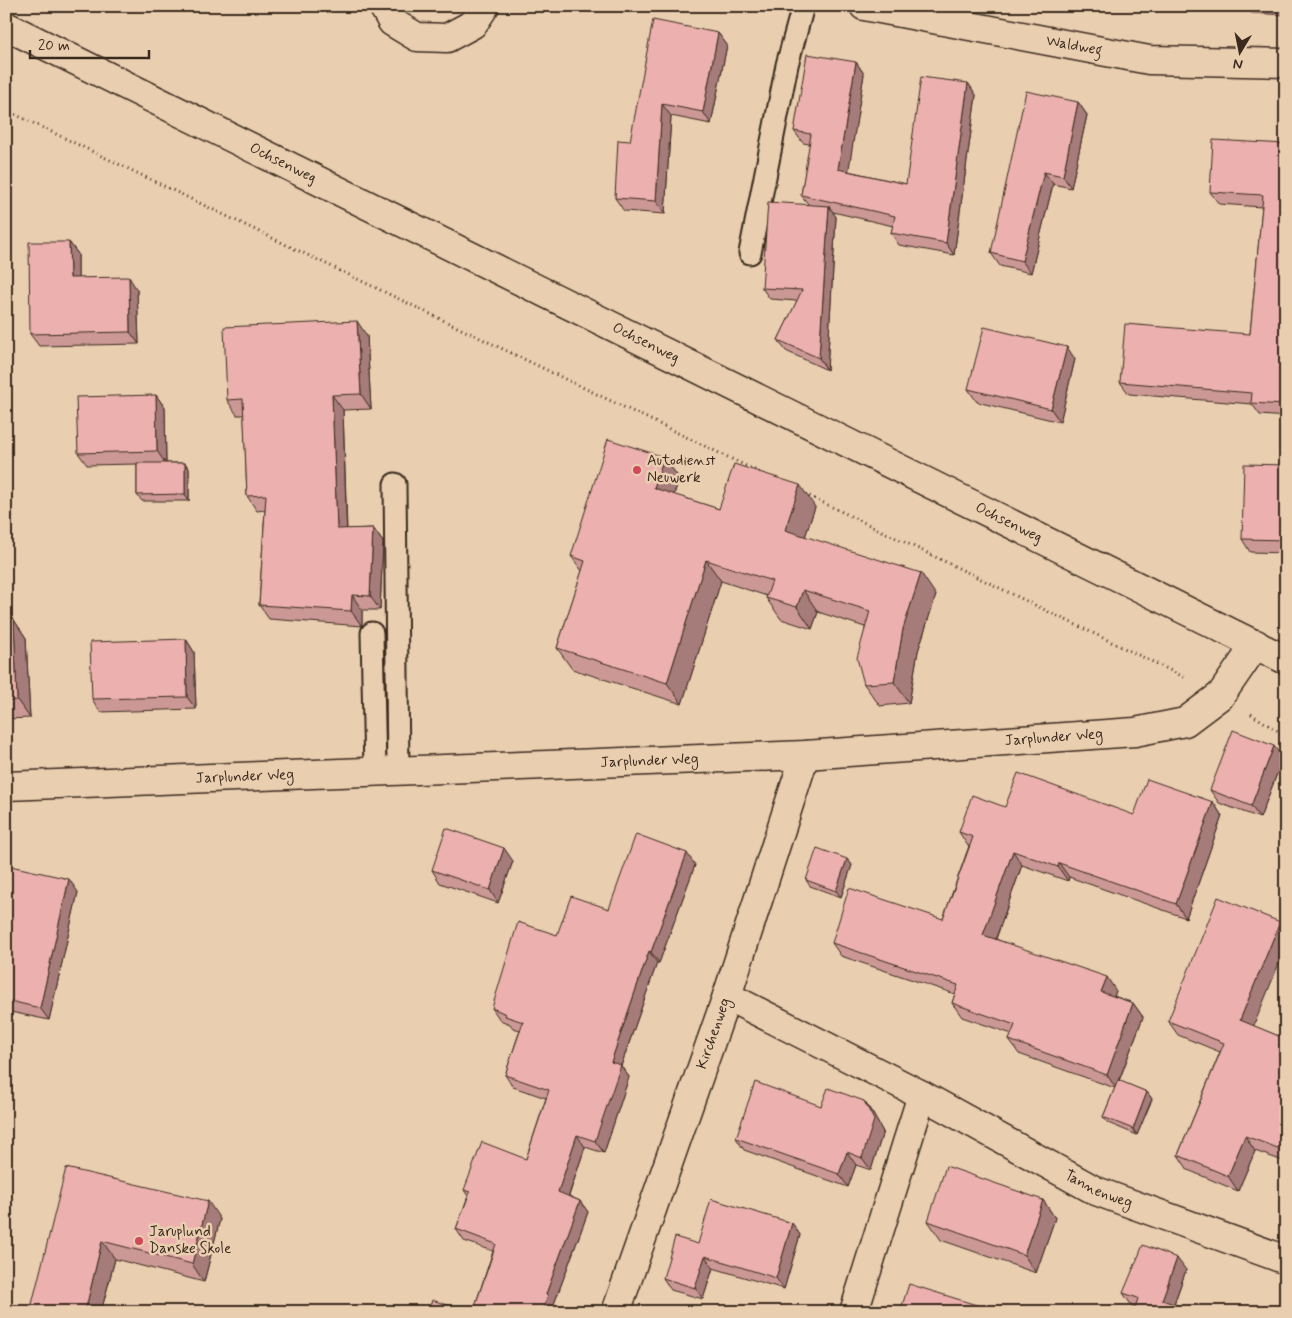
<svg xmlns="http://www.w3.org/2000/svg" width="1292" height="1318" viewBox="0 0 1292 1318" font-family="Mynerve,sans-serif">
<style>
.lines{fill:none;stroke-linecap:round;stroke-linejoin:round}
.lane-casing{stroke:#3b2a1e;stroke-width:25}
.street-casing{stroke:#3b2a1e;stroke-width:31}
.secondary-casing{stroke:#3b2a1e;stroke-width:31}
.path{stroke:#3b2a1e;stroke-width:3;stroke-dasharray:1 4;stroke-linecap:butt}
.lane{stroke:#e9ceb0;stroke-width:21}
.street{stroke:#e9ceb0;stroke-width:28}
.secondary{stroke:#e9ceb0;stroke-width:28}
.wall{fill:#cb9896;stroke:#3b2a1e}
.shaded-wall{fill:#a57c7a;stroke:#3b2a1e}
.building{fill:#ecb1ae;stroke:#3b2a1e}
.poi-dot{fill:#d1495b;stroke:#e9ceb0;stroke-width:2}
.labels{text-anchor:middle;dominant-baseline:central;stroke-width:5;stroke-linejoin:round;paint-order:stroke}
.street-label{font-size:15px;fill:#3b2a1e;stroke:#e9ceb0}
.poi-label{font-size:15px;fill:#3b2a1e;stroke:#e9ceb0;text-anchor:start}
</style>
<rect width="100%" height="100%" fill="#e9ceb0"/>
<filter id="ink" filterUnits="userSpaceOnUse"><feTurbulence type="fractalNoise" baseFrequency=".02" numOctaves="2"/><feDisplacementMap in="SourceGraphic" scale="10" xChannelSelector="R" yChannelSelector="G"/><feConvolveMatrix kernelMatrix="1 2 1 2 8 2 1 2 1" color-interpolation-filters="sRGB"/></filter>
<g filter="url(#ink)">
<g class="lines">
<!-- lane casing -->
<g class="lane-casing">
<g id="lane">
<path d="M750 253 787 65 803 6"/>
<path d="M395 484 398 771"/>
<path d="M372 633 375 771"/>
</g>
</g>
<!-- street casing -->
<g class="street-casing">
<g id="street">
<path d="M383 6 392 22 417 37 447 38 473 24 485 6"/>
<path id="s1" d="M864 6 1149 60 1286 63"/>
<path id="s2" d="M6 786 805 755 1135 732 1185 722 1221 695 1256 644"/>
<path id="s3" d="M727 996 922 1095 1096 1191 1286 1260"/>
<path id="s4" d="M616 1312 727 996 805 755"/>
<path d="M854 1312 922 1095"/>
</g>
</g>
<!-- secondary casing -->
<g class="secondary-casing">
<g id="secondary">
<path id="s5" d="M6 26 1286 660"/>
</g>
</g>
<!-- path -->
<g class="path">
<path d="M6 110 765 475"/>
<path d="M805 494 1186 678"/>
<path d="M1251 714 1286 736"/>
</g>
<!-- lane -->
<use href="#lane" class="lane"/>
<!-- street -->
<use href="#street" class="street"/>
<!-- secondary -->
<use href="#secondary" class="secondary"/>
</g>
<!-- wall -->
<g class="wall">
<path d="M1246 6H1286V15L1251 13Z"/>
<path d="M718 33 727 45 711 124 671 116 665 214 624 211 615 198 630 141Z"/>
<path d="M856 62 864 74 848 171 906 184 968 83 976 95 954 255 899 245 891 233 893 226 833 212 836 217 827 370 786 351 778 340 797 301 770 299 762 288 808 204 801 195 810 144 803 143 794 131Z"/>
<path d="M1078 102 1087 115 1071 188 1053 184 1031 273 1000 266 991 253Z"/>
<path d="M1286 144V417L1260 415 1252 404 1129 394 1120 382 1250 334 1262 207 1219 204 1210 192Z"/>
<path d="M69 242 78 254V278L137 290 139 344 39 346 30 334Z"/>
<path d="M367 336 371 409 343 410 347 529 373 528 383 542 380 610H362V626L269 619 259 605 265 510 257 511 247 496 244 415H237L227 400Z"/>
<path d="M1075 359 1060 422 977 402 968 389Z"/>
<path d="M156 395 165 408 166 463H185L189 469V501H142L137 495V464L87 465 78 453Z"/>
<path d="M1286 465V553L1250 552 1242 539Z"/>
<path d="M679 478 674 495 719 509 815 507 805 537 936 595 918 651 909 703 880 706 864 684 865 627 818 612 812 629 781 619 766 598 767 596 721 581 682 704 572 669 557 648 582 571 571 556Z"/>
<path d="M6 620H14L26 638 30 718 6 719Z"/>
<path d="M186 639 194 652 196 709 100 712 92 699Z"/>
<path d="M1283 758 1260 818 1219 803 1210 790Z"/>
<path d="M1213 802 1222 816 1186 918 1069 877 1068 881 1022 865 996 939 1116 991 1114 996 1133 1003 1143 1017 1119 1081 1147 1092 1152 1099 1137 1135 1108 1123 1103 1117 1115 1088 1019 1054 1009 1040 1012 1034 962 1017 952 1003 955 994 841 956 832 943 943 919 969 846H968L959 832 1005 807 1134 815Z"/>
<path d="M847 859 852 865 841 897 810 886 806 880Z"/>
<path d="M513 861 498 903 440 883 432 870Z"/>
<path d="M6 865 78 892 49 1020 6 1011Z"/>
<path d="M695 865 659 963H657L621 1066 629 1077 604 1153 585 1147 569 1196 580 1201 588 1212 554 1304 556 1306 554 1312H473L493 1251 464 1241 456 1229 468 1196 464 1190 526 1159 546 1098 513 1087 505 1075 520 1030 513 1028 510 1024 500 1020 492 1008 557 935Z"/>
<path d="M1168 1021 1254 1026 1286 1039V1162L1255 1151 1238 1191 1188 1170 1178 1155 1220 1052 1178 1035Z"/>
<path d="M864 1101 873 1114 883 1132 871 1170 856 1165 848 1187 744 1150 736 1138 821 1106Z"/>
<path d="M66 1168 220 1219 204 1282 115 1259 101 1312Z"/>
<path d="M1043 1200 1055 1218 1036 1273 941 1240 928 1221Z"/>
<path d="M792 1223 800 1235 784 1289 713 1268 703 1299 671 1290 663 1278 698 1244Z"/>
<path d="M1186 1270 1174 1304 1188 1309 1190 1312H1134L1135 1307 1132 1306 1123 1293Z"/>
</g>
<!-- shaded-wall -->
<g class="shaded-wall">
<path d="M718 33 727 45 711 124 703 112Z"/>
<path d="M856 62 864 74 847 181 838 169Z"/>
<path d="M968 83 976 95 954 255 946 243Z"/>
<path d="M1078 102 1087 115 1071 188 1063 176Z"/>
<path d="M662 104 671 116 665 214 656 201Z"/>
<path d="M1044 172 1053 184 1031 273 1022 261Z"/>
<path d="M829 206 836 217 827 370 819 358Z"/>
<path d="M69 242 78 254V291L70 278Z"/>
<path d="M129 277 137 290 139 344 130 332Z"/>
<path d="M357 321 367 336 371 409 361 394Z"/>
<path d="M1067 347 1075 359 1060 422 1051 409Z"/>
<path d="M156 395 165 408 166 464 157 451Z"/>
<path d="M332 395 343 410 347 544 337 529Z"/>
<path d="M664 457 679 478 669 510 654 488Z"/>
<path d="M185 463 189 469V501L185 494Z"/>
<path d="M800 485 815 507 800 552 785 530Z"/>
<path d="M373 528 383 542 380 610 370 596Z"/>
<path d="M706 560 721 581 682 704 667 683Z"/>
<path d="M921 573 936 595 918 651 909 703 894 682 903 629Z"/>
<path d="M803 590 818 612 812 629 797 607Z"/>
<path d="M352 595 362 610V626L351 611Z"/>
<path d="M14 620 26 638 30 718 17 700Z"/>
<path d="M186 639 194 652 196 709 187 697Z"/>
<path d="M1274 746 1283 758 1260 818 1251 806Z"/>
<path d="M1213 802 1222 816 1186 918 1176 904Z"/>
<path d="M504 848 513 861 498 903 490 890Z"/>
<path d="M1013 851 1022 865 992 949 983 935Z"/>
<path d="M687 853 695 865 659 963 651 952Z"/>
<path d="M847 859 852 865 841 897 836 891Z"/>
<path d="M1059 863 1069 877 1068 881 1058 867Z"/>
<path d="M69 879 78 892 49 1020 40 1008Z"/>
<path d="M1280 922 1286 931V946L1250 1035 1240 1020Z"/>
<path d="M649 951 657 963 621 1066 629 1077 604 1153 595 1141 611 1062Z"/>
<path d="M1107 977 1116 991 1111 1005 1101 992Z"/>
<path d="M1133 1003 1143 1017 1116 1088 1107 1075Z"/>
<path d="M1147 1092 1152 1099 1137 1135 1133 1129Z"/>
<path d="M864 1101 873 1114 883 1132 871 1170 862 1158Z"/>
<path d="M577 1135 585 1147 566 1204 558 1192Z"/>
<path d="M1245 1136 1255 1151 1238 1191 1228 1176Z"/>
<path d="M847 1152 856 1165 848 1187 839 1174Z"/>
<path d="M1043 1200 1055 1218 1036 1273 1024 1255Z"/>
<path d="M208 1201 220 1219 204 1282 192 1264Z"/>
<path d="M580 1201 588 1212 554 1304 556 1306 554 1312H542L546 1294Z"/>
<path d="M792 1223 800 1235 784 1289 776 1278Z"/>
<path d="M102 1241 115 1259 101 1312H85Z"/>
<path d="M705 1256 713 1268 703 1299 695 1288Z"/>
<path d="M1177 1258 1186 1270 1171 1312 1162 1300Z"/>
</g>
<!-- building -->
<g class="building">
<path d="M653 20 718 33 703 112 662 104 656 201 615 198 618 140 630 141Z"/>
<path d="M807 54 856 62 838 169 906 184 921 77 968 83 946 243 891 233 895 216 801 195 811 134 794 131Z"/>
<path d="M1026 91 1078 102 1063 176 1044 172 1022 261 991 253Z"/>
<path d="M1213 140 1286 144V405L1251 403 1252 393 1120 382 1125 324 1250 334 1263 195 1210 192Z"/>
<path d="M768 202 829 206 819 358 778 340 802 290 762 288Z"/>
<path d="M29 242H69L70 278 129 277 130 332 30 334Z"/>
<path d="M357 321 361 394 332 395 337 529 373 528 370 596 352 595 351 611 259 605 266 495 247 496 243 399 227 400 224 327Z"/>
<path d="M984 327 1067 347 1051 409 968 389Z"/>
<path d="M156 395 157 451 78 453 76 397Z"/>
<path d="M608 439 664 457 654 488 719 509 734 464 800 485 785 530 921 573 903 629 894 682 864 684 857 658 870 611 803 590 797 607 766 598 772 581 706 560 667 683 557 648 585 561 571 556Z"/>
<path d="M137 463H185V494L137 495Z"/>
<path d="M1244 464 1286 465V540L1242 539Z"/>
<path d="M6 620H14L17 700 6 701Z"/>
<path d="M186 639 187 697 92 699 90 642Z"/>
<path d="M1233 730 1274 746 1251 806 1210 790Z"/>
<path d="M1018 773 1134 815 1147 779 1213 802 1176 904 1059 863 1058 867 1013 851 983 935 1107 977 1101 992 1133 1003 1107 1075 1009 1040 1015 1025 952 1003 958 985 832 943 849 888 943 919 973 837 959 832 972 795 1005 807Z"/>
<path d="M446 828 504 848 490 890 432 870Z"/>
<path d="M636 834 687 853 651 952 649 951 611 1062 621 1065 595 1141 577 1135 558 1192 580 1201 546 1294 548 1295 542 1312H473L496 1244 456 1229 470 1192 464 1190 482 1142 526 1159 549 1090 505 1075 523 1022 505 1016 506 1014 492 1008 518 922 557 935 571 896 609 909Z"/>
<path d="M817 848 847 859 836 891 806 880Z"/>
<path d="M6 865 69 879 40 1008 6 1000Z"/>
<path d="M1218 897 1280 922 1240 1020 1286 1039V1151L1245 1136 1228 1176 1178 1155 1224 1043 1168 1021Z"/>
<path d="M1118 1080 1147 1092 1133 1129 1103 1117Z"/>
<path d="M755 1082 821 1106 828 1088 864 1101 874 1120 862 1158 847 1152 839 1174 736 1138Z"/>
<path d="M946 1166 1043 1200 1024 1255 928 1221Z"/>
<path d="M66 1168 208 1201 192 1264 102 1241 85 1312H30Z"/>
<path d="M711 1199 792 1223 776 1278 705 1256 695 1288 663 1278 675 1237 698 1244Z"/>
<path d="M1143 1245 1177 1258 1162 1300 1188 1309 1187 1312H1134L1138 1298 1123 1293Z"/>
<path d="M909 1284 999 1312H900Z"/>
<path d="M432 1300 469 1312H428Z"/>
</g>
</g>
<!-- markers -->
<g class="poi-dot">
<circle cx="637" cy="470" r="5"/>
<circle cx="139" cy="1241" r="5"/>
</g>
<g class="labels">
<!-- street labels -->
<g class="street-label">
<text stroke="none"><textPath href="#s1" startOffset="214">Waldweg</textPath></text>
<text stroke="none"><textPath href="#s5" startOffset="309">Ochsenweg</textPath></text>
<text stroke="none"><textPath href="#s5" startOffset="714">Ochsenweg</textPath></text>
<text stroke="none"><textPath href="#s5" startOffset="1119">Ochsenweg</textPath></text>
<text stroke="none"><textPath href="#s2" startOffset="1049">Jarplunder Weg</textPath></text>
<text stroke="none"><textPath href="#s2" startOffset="644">Jarplunder Weg</textPath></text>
<text stroke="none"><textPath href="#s2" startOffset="239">Jarplunder Weg</textPath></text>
<text stroke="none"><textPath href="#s4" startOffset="295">Kirchenweg</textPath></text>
<text stroke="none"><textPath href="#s3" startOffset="419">Tannenweg</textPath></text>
</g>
<!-- poi labels -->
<g class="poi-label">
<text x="647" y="461">Autodienst<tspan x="647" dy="17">Neuwerk</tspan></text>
<text x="149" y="1232">Jaruplund<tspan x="149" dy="17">Danske Skole</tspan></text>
</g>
</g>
<!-- margin -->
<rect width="1292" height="1318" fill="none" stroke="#e9ceb0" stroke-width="25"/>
<rect x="12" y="12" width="1267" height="1293" fill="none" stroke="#3b2a1e" stroke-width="2" filter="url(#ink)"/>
<!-- north arrow -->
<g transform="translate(1240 52) rotate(190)" stroke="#e9ceb0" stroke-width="4" paint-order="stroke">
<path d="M0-4L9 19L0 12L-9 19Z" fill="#3b2a1e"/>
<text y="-8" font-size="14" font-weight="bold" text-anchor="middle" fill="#3b2a1e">N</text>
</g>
<!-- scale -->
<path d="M30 50v8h119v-8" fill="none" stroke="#3b2a1e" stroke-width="2.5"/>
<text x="38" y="50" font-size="15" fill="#3b2a1e" stroke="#e9ceb0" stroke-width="4" paint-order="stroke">20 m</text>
</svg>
